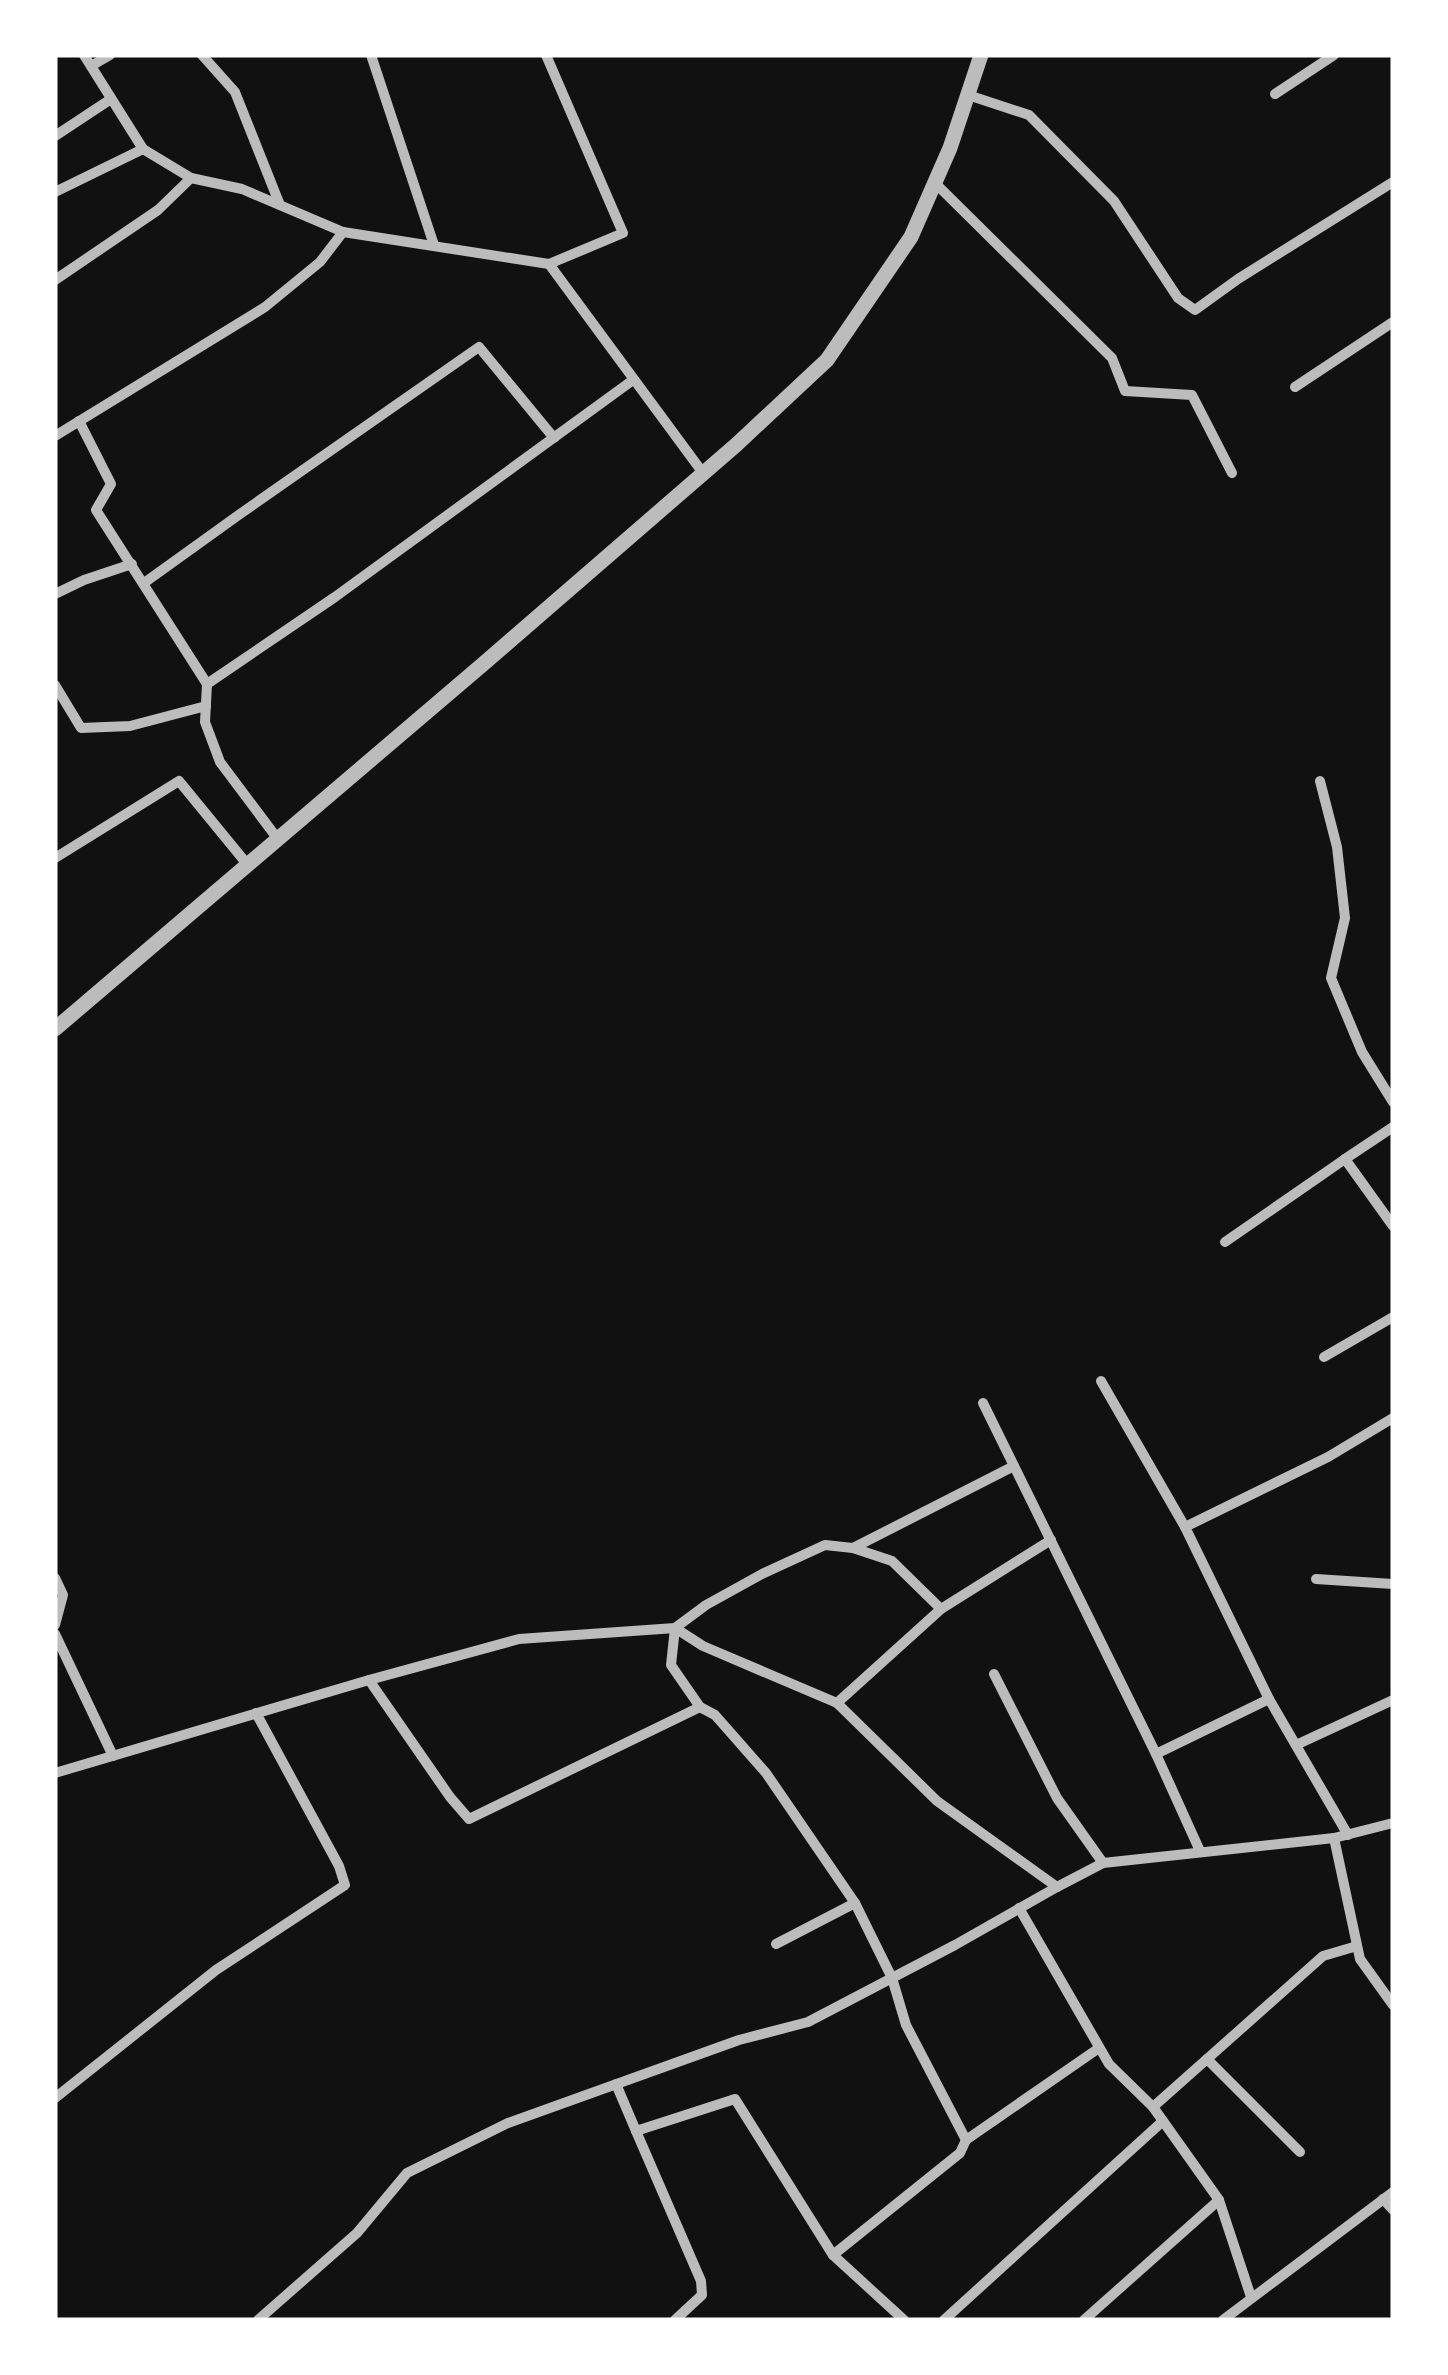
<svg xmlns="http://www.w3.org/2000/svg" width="1448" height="2375" viewBox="0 0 1448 2375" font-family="'IBM Plex Sans',sans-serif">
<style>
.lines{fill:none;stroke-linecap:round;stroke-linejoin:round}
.minor{stroke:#bcbcbc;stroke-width:10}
.tertiary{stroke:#bcbcbc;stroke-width:15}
</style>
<rect width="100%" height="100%" fill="#111"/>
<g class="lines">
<!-- minor -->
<g class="minor">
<path d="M84 55 143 149 191 178 242 189 343 232 549 264 623 233 546 55"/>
<path d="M202 55 235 92 280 205"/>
<path d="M371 55 434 245"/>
<path d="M91 66 110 55"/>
<path d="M1275 94 1334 55"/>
<path d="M968 95 1029 115 1114 201 1178 298 1195 310 1238 279 1393 182"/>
<path d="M55 136 111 99"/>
<path d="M935 183 1112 358 1125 391 1192 395 1232 473"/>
<path d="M55 192 143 149"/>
<path d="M549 264 703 473"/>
<path d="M55 280 158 210 191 178"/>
<path d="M1295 387 1393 322"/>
<path d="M79 421 111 484 96 510 207 684 205 722 220 762 277 838"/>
<path d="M55 436 265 307 320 262 343 232"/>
<path d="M144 583 240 514 479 347 554 438"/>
<path d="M55 594 84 580 132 564"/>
<path d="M207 684 335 597 633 380"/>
<path d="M55 685 81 728 130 726 206 706"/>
<path d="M1320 781 1337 847 1345 918 1331 978 1362 1052 1393 1102"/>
<path d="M55 858 179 781 247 864"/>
<path d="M1393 1127 1345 1159 1393 1226"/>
<path d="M1225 1242 1345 1159"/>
<path d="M1324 1357 1393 1317"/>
<path d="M1101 1381 1185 1527"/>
<path d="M983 1403 1156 1754 1200 1851"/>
<path d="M1051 1540 941 1609 837 1703 937 1801 1057 1887"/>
<path d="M853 1548 1014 1466"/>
<path d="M55 1578 63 1595 55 1625"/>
<path d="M1316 1579 1393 1584"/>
<path d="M55 1634 113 1756"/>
<path d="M994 1674 1057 1798 1103 1863"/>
<path d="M369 1680 450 1797 469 1819 700 1707"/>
<path d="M837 1703 703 1646 675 1628 671 1665 700 1707 715 1715 766 1773 855 1903 892 1978 906 2025 966 2140"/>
<path d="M1296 1745 1393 1700"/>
<path d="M1156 1754 1269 1699"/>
<path d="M55 1773 369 1680 519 1639 675 1628 706 1605 762 1574 825 1545 853 1548 892 1561 941 1609"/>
<path d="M1348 1835 1269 1699 1185 1527 1328 1457 1393 1418"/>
<path d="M1334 1838 1360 1959 1393 2005"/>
<path d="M1019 1908 1109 2064 1153 2107 1219 2200 1251 2297"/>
<path d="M776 1944 855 1903"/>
<path d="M1207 2059 1300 2152"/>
<path d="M616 2084 636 2131 735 2099 833 2255 904 2320"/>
<path d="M55 2098 216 1970 345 1885 339 1866 256 1713"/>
<path d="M1153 2107 1323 1956 1357 1946"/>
<path d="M636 2131 701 2281 702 2295 675 2320"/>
<path d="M1383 2199 1393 2210"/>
<path d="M833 2255 960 2153 966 2140 1099 2048"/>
<path d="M258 2320 357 2233 407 2173 508 2123 739 2040 808 2022 955 1945 1057 1887 1103 1863 1334 1838 1393 1823"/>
<path d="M944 2320 1163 2121"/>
<path d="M1084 2320 1219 2200"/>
<path d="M1223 2320 1393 2192"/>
</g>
<!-- tertiary -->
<path class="tertiary" d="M55 1029 482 665 736 445 827 360 911 237 950 148 981 55"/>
</g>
<!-- border -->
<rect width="1448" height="2375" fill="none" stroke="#ffffff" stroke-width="115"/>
</svg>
